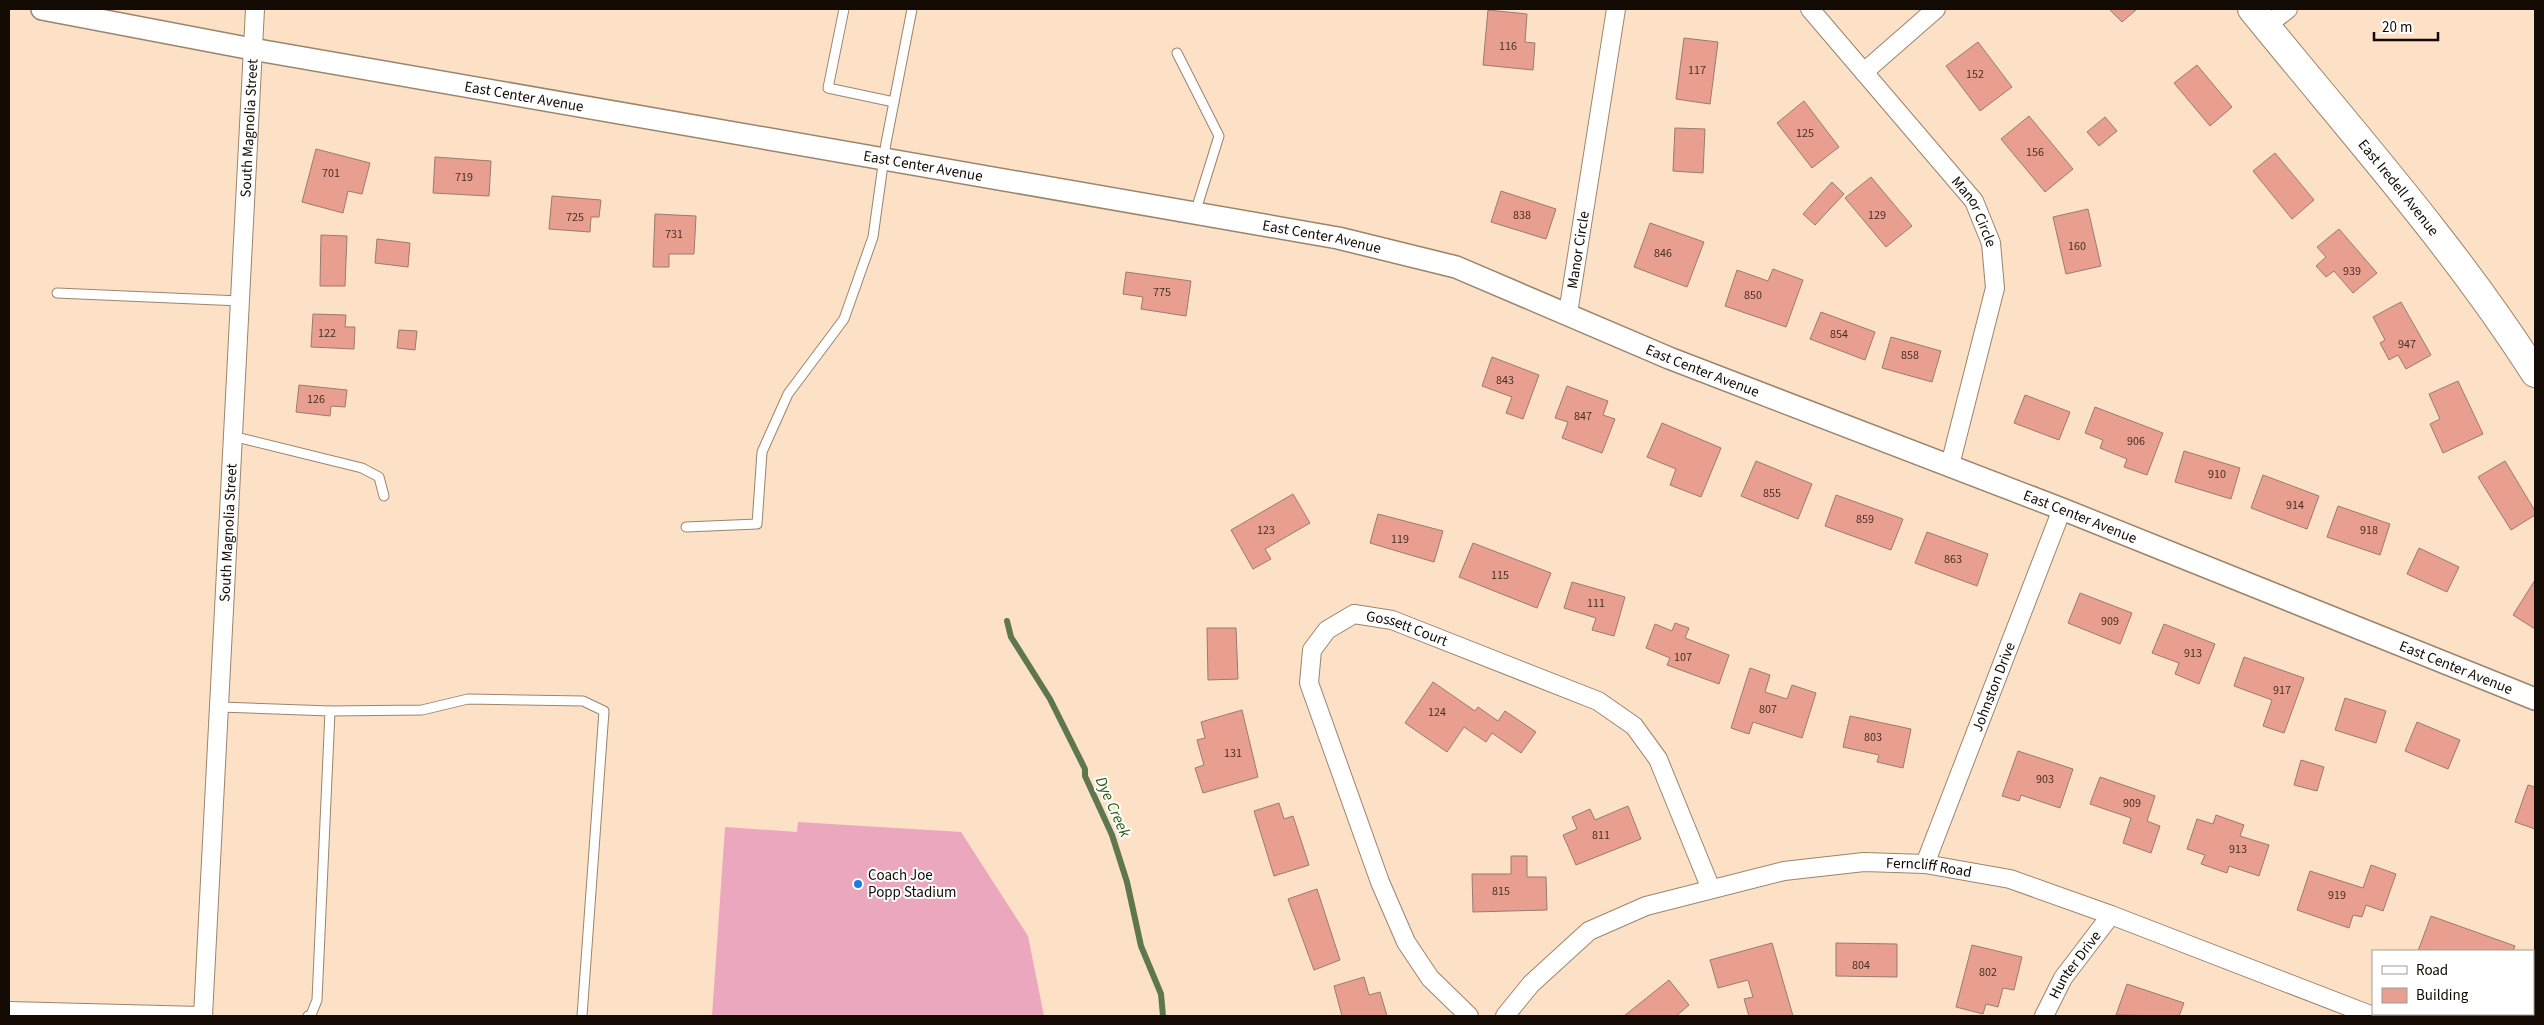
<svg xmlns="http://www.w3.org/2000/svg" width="2544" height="1025" viewBox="0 0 2544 1025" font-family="'Source Sans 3',sans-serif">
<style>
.garden{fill:#eba7bd}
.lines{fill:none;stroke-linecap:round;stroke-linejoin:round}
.stream{stroke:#5e774e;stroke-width:6}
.building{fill:#e89f8f;stroke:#9c7971}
.service-casing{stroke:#9c846b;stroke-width:11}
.minor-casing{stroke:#9c846b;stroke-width:20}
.tertiary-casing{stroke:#9c846b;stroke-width:24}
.primary-casing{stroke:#9c846b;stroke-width:30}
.service{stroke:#fff;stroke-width:9}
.minor{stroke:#fff;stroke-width:18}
.tertiary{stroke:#fff;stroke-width:21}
.primary{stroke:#fff;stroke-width:28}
.poi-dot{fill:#1d7be4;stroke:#fff;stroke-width:2}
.labels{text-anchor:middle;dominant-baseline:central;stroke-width:4;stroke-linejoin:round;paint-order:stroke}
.number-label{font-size:12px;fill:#482f26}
.street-label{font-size:15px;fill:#120a03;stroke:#fff}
.poi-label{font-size:15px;fill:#120a03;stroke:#fff;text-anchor:start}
.water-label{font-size:16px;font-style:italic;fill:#295a07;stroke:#fff}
</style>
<rect width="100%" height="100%" fill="#fce1c7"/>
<!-- garden -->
<path class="garden" d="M798 822 961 832 1028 936 1044 1016H712L725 827 797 832Z"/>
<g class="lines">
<!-- stream -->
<path class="stream" d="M1007 621 1011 637 1050 699 1085 769V776L1112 835 1127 882 1141 946 1161 994 1163 1016"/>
</g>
<!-- building -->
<g class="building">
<path d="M2109 9H2137L2122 22Z"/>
<path d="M1488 10 1527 14 1525 42 1535 43 1533 70 1483 65Z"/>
<path d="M1684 38 1718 42 1710 104 1676 99Z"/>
<path d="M1978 42 2012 87 1980 111 1946 66Z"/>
<path d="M2197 65 2232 107 2210 126 2174 83Z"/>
<path d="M1804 101 1839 147 1812 168 1777 123Z"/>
<path d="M2029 116 2073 169 2045 192 2001 139Z"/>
<path d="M2105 117 2117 131 2099 146 2087 132Z"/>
<path d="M1675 128 1705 129 1703 173 1673 171Z"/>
<path d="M316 149 370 163 362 194 348 191 343 213 302 202Z"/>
<path d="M2275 153 2314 200 2292 219 2253 171Z"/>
<path d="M435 157 491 161 489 196 433 193Z"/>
<path d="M1871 177 1912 226 1886 247 1845 198Z"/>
<path d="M1832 182 1844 194 1815 225 1803 214Z"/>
<path d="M1501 191 1556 209 1546 239 1491 222Z"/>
<path d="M552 196 601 200 599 217H591L590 232 549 229Z"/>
<path d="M2088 209 2101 266 2066 274 2053 217Z"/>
<path d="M655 214 696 216 694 254H669V267H653Z"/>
<path d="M1650 223 1704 242 1687 287 1634 267Z"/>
<path d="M2339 229 2377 273 2353 293 2334 271 2326 277 2316 266 2326 257 2317 247Z"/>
<path d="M321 235 347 236 345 286H320Z"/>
<path d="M377 239 410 243 408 267 375 263Z"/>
<path d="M1773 269 1803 280 1786 327 1725 306 1737 270 1768 281Z"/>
<path d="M1126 272 1191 281 1186 316 1141 309 1143 297 1123 294Z"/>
<path d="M2401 302 2431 355 2406 369 2398 355 2389 360 2380 343 2385 340 2373 317Z"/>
<path d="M1821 312 1875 332 1865 360 1810 339Z"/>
<path d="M313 314 346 315 345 327H355L354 349 311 347Z"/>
<path d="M399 330 417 331 415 350 397 348Z"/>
<path d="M1891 337 1941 351 1932 382 1882 368Z"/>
<path d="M1492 357 1539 375 1523 419 1506 413 1512 397 1482 386Z"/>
<path d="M2458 381 2483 434 2443 453 2430 424 2440 419 2429 394Z"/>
<path d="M299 385 347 390 345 407 331 406 330 416 296 412Z"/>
<path d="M1567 386 1608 401 1603 415 1615 419 1602 453 1562 438 1568 422 1555 418Z"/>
<path d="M2025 395 2070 412 2059 440 2014 423Z"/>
<path d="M2095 407 2163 433 2147 475 2124 467 2127 459 2100 448 2103 440 2085 433Z"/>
<path d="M1662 423 1721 448 1701 497 1670 485 1676 469 1647 457Z"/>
<path d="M2184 451 2240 468 2231 499 2175 482Z"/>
<path d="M1756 461 1812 484 1798 519 1741 496Z"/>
<path d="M2505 461 2535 511V515L2511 530 2478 477Z"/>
<path d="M2263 475 2319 496 2307 529 2251 508Z"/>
<path d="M1293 494 1310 523 1265 549 1271 559 1253 569 1231 530Z"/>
<path d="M1836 495 1903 519 1891 550 1825 526Z"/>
<path d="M2338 506 2390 524 2380 555 2327 537Z"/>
<path d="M1378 514 1443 531 1434 562 1370 543Z"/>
<path d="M1927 532 1988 554 1977 586 1915 563Z"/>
<path d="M1473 543 1551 573 1537 608 1459 577Z"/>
<path d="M2419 548 2459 567 2447 592 2407 574Z"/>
<path d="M2535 580V629L2513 615Z"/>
<path d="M1572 582 1625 597 1614 636 1592 630 1596 618 1564 608Z"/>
<path d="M2080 593 2132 613 2120 644 2068 623Z"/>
<path d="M1675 623 1689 628 1685 638 1729 655 1719 684 1667 665 1670 658 1646 648 1655 624 1672 631Z"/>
<path d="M2164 624 2215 644 2199 684 2175 674 2179 663 2152 653Z"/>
<path d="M1207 628H1236L1238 679 1208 680Z"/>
<path d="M2244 657 2304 678 2284 733 2263 726 2272 700 2234 686Z"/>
<path d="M1750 668 1770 675 1765 692 1787 699 1792 685 1816 693 1802 738 1753 722 1749 734 1731 728Z"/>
<path d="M1433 682 1475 711 1478 707 1498 721 1505 711 1536 732 1521 753 1492 733 1486 742 1464 727 1447 752 1405 723Z"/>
<path d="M2345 698 2386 711 2376 743 2335 730Z"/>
<path d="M1242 710 1258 777 1203 793 1195 768 1204 765 1197 740 1205 738 1201 722Z"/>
<path d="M1850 716 1911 729 1903 768 1877 762 1879 755 1843 747Z"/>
<path d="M2417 722 2460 740 2448 769 2405 751Z"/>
<path d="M2018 751 2073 769 2060 808 2021 795 2019 801 2002 796Z"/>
<path d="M2301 760 2324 767 2317 791 2294 785Z"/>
<path d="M2100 777 2155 796 2147 821 2160 826 2151 853 2123 843 2131 818 2090 804Z"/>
<path d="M2528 785 2535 787V829L2515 822Z"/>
<path d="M1279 803 1284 819 1293 816 1309 865 1274 876 1254 811Z"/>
<path d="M1628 806 1641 839 1576 865 1563 835 1577 829 1572 817 1590 809 1595 820Z"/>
<path d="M2216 815 2244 825 2240 836 2269 845 2259 876 2229 866 2227 873 2201 864 2205 855 2187 849 2197 819 2213 824Z"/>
<path d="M1511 856H1527V877H1546L1547 910 1473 912 1472 874H1511Z"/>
<path d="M2371 865 2396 874 2383 911 2366 905 2362 917 2353 915 2349 928 2297 910 2310 871 2363 888Z"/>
<path d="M1317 889 1340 960 1314 970 1288 899Z"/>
<path d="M2431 916 2515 946 2513 951H2418Z"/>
<path d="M1772 943 1793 1016H1749L1744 999 1753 997 1748 980 1718 988 1710 960Z"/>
<path d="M1836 943 1897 944V977L1836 976Z"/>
<path d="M1972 945 2022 957 2014 990 2003 988 1998 1007 1986 1004 1983 1014 1956 1007Z"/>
<path d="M1364 977 1369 995 1380 992 1387 1016H1342L1334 986Z"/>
<path d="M1669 980 1689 1005 1676 1016H1624Z"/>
<path d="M2127 984 2184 1003 2179 1016 2116 1015Z"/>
</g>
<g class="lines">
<!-- service casing -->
<g class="service-casing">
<g id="service">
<path d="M844 9 828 88 894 102"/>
<path d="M1177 53 1219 136 1195 213"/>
<path d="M57 293 240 301"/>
<path d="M232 436 362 468 379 477 384 496"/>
<path d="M686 527 757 524 762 452 788 394 844 319 873 237 886 143 912 9"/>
<path d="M219 707 330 711 317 1000 311 1015 308 1016"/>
<path d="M330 711 422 710 468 699 583 701 604 711 582 1016"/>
</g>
</g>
<!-- minor casing -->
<g class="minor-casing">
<g id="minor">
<path id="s1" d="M1810 9 1974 201 1991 243 1995 288 1950 465"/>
<path d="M2266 26 2288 9"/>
<path d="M1864 72 1936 9"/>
<path id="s2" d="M1568 313 1616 9"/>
<path id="s3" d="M1925 864 2062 509"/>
<path d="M9 1011 200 1016"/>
<path id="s4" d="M203 1016 255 9"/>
<path id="s5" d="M1469 1016 1430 978 1406 942 1380 882 1309 683 1312 650 1327 630 1354 614 1392 620 1598 701 1634 726 1658 759 1711 889"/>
<path id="s6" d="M1505 1016 1531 984 1589 931 1646 906 1784 871 1864 862 1925 864 2010 879 2111 915 2373 1016"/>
<path id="s7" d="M2044 1016 2063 978 2111 915"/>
</g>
</g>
<!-- tertiary casing -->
<g class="tertiary-casing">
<g id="tertiary">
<path id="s8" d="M42 9 252 49 1338 238 1456 267 1669 358 2062 509 2535 699"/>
</g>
</g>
<!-- primary casing -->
<g class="primary-casing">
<g id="primary">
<path id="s9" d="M2252 9C2349 129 2452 243 2535 373"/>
</g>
</g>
<!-- service -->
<use href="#service" class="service"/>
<!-- minor -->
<use href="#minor" class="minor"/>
<!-- tertiary -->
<use href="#tertiary" class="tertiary"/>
<!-- primary -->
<use href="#primary" class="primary"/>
</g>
<!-- markers -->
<circle class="poi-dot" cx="858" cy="884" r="5"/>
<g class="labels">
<!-- number labels -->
<g class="number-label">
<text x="1508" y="46">116</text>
<text x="1697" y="70">117</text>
<text x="1975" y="74">152</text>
<text x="1805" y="133">125</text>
<text x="2035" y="152">156</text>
<text x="331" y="173">701</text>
<text x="464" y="177">719</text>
<text x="1522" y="215">838</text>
<text x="1877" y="215">129</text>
<text x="575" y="217">725</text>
<text x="674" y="234">731</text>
<text x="2077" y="246">160</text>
<text x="1663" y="253">846</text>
<text x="2352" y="271">939</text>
<text x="1162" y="292">775</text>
<text x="1753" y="295">850</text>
<text x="327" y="333">122</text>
<text x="1839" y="334">854</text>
<text x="2407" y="344">947</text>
<text x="1910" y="355">858</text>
<text x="1505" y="380">843</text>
<text x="316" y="399">126</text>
<text x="1583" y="416">847</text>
<text x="2136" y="441">906</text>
<text x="2217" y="474">910</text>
<text x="1772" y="493">855</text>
<text x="2295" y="505">914</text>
<text x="1865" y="519">859</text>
<text x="1266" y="530">123</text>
<text x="2369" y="530">918</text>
<text x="1400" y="539">119</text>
<text x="1953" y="559">863</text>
<text x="1500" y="575">115</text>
<text x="1596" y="603">111</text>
<text x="2110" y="621">909</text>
<text x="2193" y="653">913</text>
<text x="1683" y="657">107</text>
<text x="2282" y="690">917</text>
<text x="1768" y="709">807</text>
<text x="1437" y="712">124</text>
<text x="1873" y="737">803</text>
<text x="1233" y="753">131</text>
<text x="2045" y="779">903</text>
<text x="2132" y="803">909</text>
<text x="1601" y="835">811</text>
<text x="2238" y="849">913</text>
<text x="1501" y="891">815</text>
<text x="2337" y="895">919</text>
<text x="1861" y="965">804</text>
<text x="1988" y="972">802</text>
</g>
<!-- street labels -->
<g class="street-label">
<text stroke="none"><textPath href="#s8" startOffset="490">East Center Avenue</textPath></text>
<text stroke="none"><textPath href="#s4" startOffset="889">South Magnolia Street</textPath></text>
<text stroke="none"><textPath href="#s8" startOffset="895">East Center Avenue</textPath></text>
<text stroke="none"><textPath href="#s9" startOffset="231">East Iredell Avenue</textPath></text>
<text stroke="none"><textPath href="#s1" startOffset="262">Manor Circle</textPath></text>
<text stroke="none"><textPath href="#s8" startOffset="1300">East Center Avenue</textPath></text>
<text stroke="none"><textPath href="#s2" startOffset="64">Manor Circle</textPath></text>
<text stroke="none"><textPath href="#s8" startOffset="1705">East Center Avenue</textPath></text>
<text stroke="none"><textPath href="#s8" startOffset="2110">East Center Avenue</textPath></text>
<text stroke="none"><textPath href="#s4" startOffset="484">South Magnolia Street</textPath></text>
<text stroke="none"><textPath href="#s5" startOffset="519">Gossett Court</textPath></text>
<text stroke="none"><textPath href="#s8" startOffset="2515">East Center Avenue</textPath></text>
<text stroke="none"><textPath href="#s3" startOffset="190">Johnston Drive</textPath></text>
<text stroke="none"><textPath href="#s6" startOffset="470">Ferncliff Road</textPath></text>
<text stroke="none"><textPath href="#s7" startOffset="60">Hunter Drive</textPath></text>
</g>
<!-- poi labels -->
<g class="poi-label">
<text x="868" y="875">Coach Joe<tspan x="868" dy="17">Popp Stadium</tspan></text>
</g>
<!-- water labels -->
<g class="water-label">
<text transform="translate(1113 807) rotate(66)">Dye Creek</text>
</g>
</g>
<!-- border -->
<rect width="2544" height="1025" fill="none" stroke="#120a03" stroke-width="20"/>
<!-- legend -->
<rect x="2372" y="950" width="162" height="65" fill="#ffffff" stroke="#a09d9a"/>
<rect x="2382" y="966" width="25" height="8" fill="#ffffff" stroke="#a09d9a"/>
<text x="2416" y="975" font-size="15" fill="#120a03">Road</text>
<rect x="2382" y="988" width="25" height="15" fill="#e89f8f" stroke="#a09d9a"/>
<text x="2416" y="1000" font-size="15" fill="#120a03">Building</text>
<!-- scale -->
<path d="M2374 32v8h64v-8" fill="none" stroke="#120a03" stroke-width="2.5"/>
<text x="2382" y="32" font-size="15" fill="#120a03" stroke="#ffffff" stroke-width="4" paint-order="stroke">20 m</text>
</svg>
